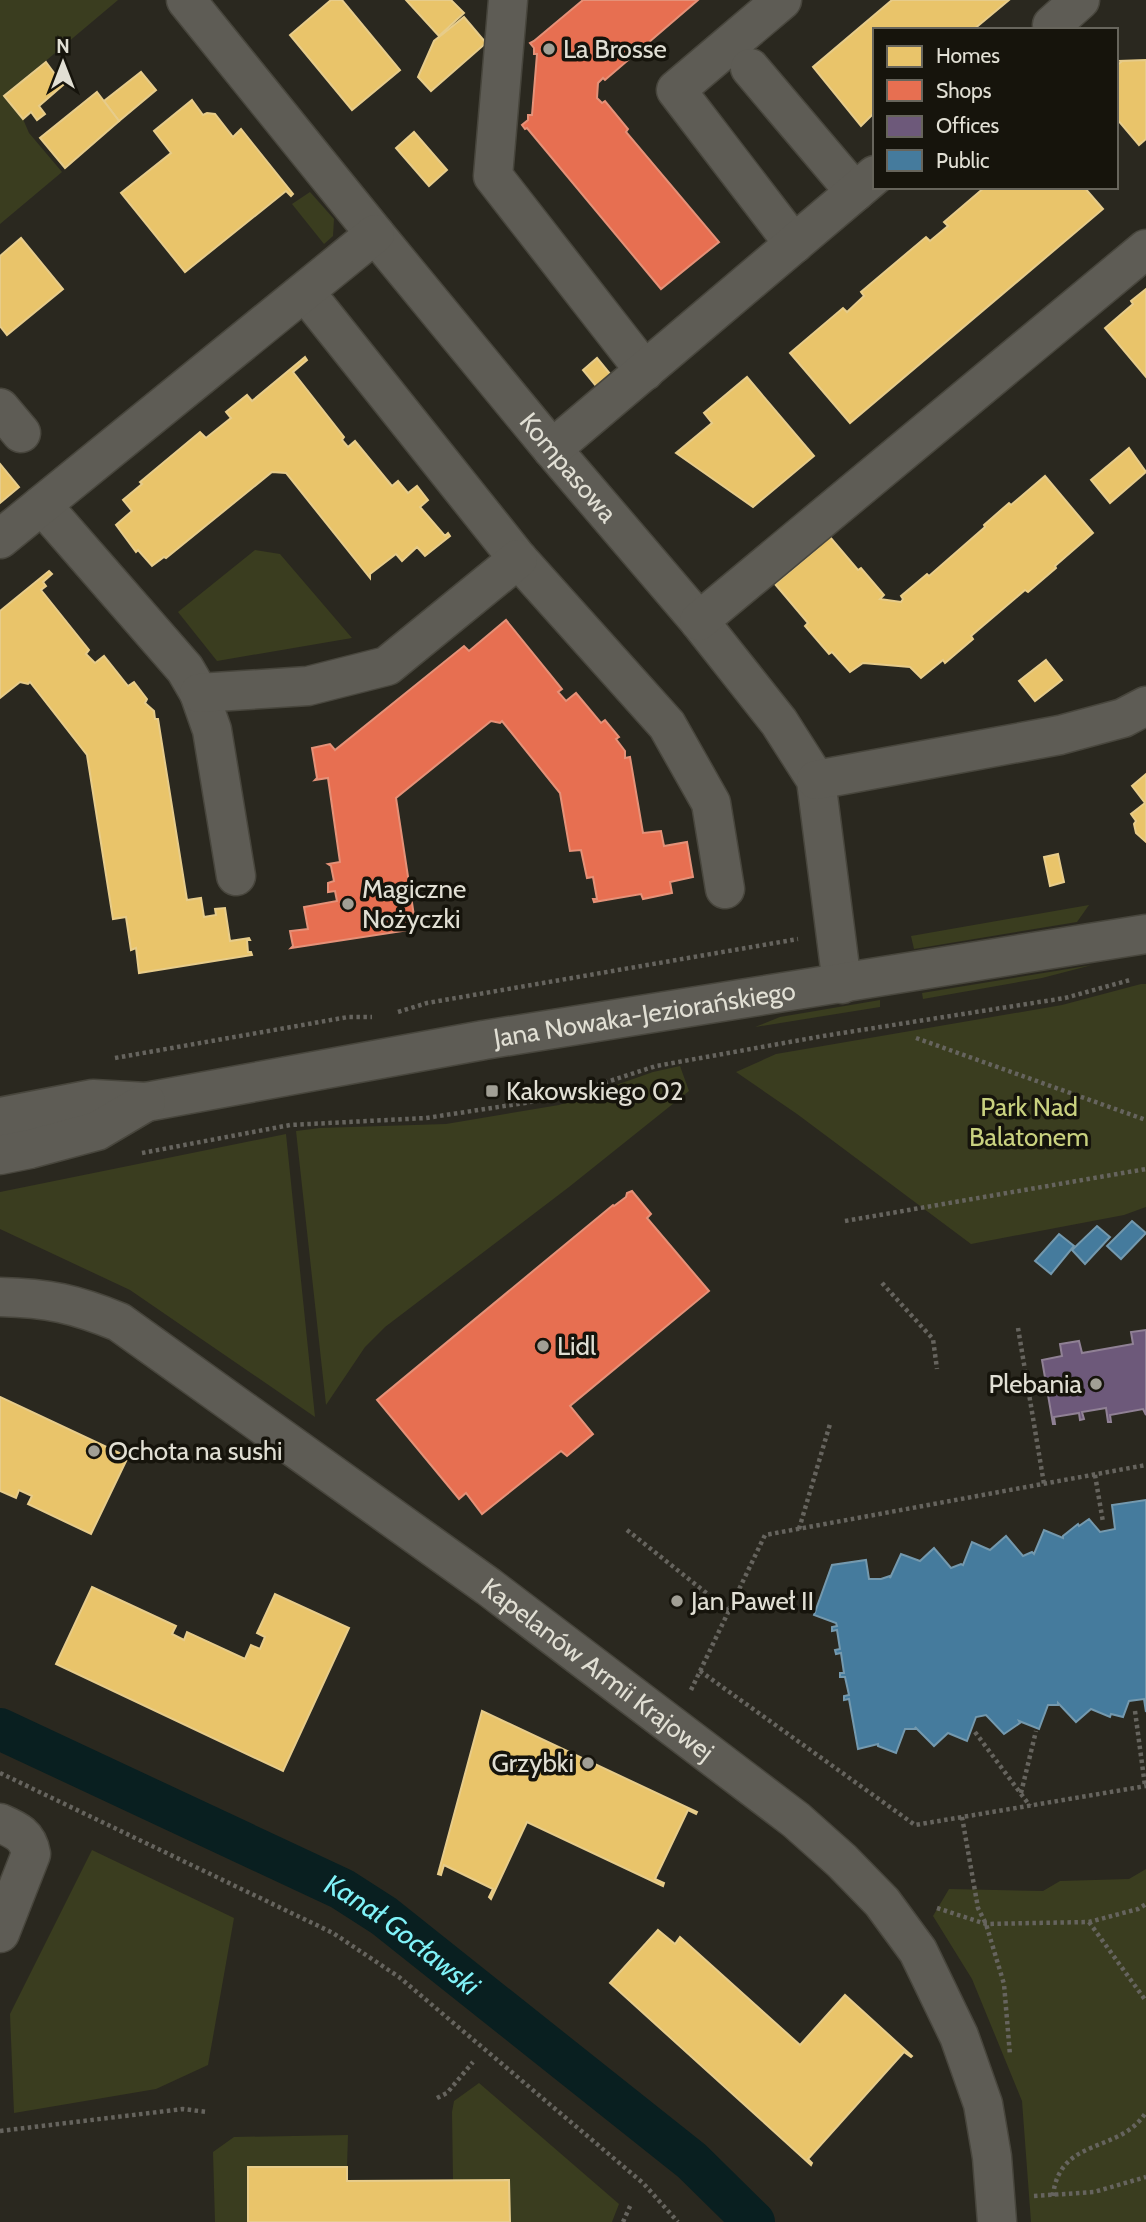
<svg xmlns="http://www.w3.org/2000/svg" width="1146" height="2222" viewBox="0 0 1146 2222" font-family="Cabin,sans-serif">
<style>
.green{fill:#3a3d1f}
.homes{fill:#e9c46a;stroke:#e7cc8a;stroke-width:2}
.shops{fill:#e76f51;stroke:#e59178;stroke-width:2}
.offices{fill:#6d597a;stroke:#908195;stroke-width:2}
.public{fill:#457b9d;stroke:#7499ae;stroke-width:2}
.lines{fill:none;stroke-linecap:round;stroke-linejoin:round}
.canal{stroke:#091f20;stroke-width:42}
.minor-casing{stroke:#48463d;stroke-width:41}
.path{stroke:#66645e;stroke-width:4.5;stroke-dasharray:3.5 3.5;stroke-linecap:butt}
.minor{stroke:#5e5c55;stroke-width:38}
.poi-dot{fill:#a19f95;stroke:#16140c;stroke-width:2.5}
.labels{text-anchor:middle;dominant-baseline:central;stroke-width:7;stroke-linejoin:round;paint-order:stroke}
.poi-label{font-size:26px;fill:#e1dfd4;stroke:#16140c;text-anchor:start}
.street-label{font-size:26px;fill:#e1dfd4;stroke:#16140c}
.park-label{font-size:26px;fill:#c9d17f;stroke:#16140c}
.water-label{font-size:28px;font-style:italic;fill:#80f2f8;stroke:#16140c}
</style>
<rect width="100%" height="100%" fill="#2a281f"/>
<!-- green -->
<g class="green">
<path d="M0 0H118L4 96 23 119 29 133 62 172 0 224Z"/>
<path d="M310 192 334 219 333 236 324 244 292 204Z"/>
<path d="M255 550 280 554 352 638 217 661 178 612Z"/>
<path d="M1089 905 1077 922 914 949 911 936Z"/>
<path d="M1092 965 1042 978 923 999 922 993Z"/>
<path d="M1141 984H1146V1207L1124 1215 971 1244 797 1114 736 1072 776 1054 1062 1005Z"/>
<path d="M880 1000V1007L755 1027 780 1017Z"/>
<path d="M680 1066 689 1091 569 1187 385 1327 365 1347 326 1405 296 1131 320 1128 446 1124 559 1105 653 1072Z"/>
<path d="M286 1134 315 1417 130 1290 0 1229V1192Z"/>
<path d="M92 1850 234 1918 208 2065 156 2089 14 2113 10 2014Z"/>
<path d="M1146 1869V2222H1031L1022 2101 972 1979 933 1916 949 1889 1043 1891 1060 1881 1129 1879Z"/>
<path d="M479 2083 619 2204 612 2222H510L509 2180H453L452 2112 454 2101Z"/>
<path d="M348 2135 347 2167H248V2222H215L213 2152 234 2137Z"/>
</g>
<!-- homes -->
<g class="homes">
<path d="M331 0H342L400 70 352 110 290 35Z"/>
<path d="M406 0H451L464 13 439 36Z"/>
<path d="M892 0H1009L973 30H875V112L861 126 813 67Z"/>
<path d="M464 17 486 43 431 91 418 77 434 41Z"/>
<path d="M1146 60V139L1139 145 1116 118V66L1121 62 1120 61Z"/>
<path d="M46 62 63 85 39 106 45 114 37 120 31 112 23 119 4 96Z"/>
<path d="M141 72 156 90 119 121 104 101Z"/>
<path d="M97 92 119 121 65 168 40 138Z"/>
<path d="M192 100 203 115 207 113 215 114 233 137 241 129 293 194 291 196 286 191 185 272 121 193 171 153 154 131Z"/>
<path d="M414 132 447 170 429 186 396 148Z"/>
<path d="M985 187H1084L1103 209 850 423 790 353 843 308 847 312 864 296 861 292 926 237 930 241 948 226 944 222Z"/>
<path d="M21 238 63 289 7 335 0 326V256Z"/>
<path d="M1146 289V377L1105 328 1133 304 1131 301Z"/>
<path d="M305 357 307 360 293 372 344 437 342 440 348 447 355 441 392 486 398 481 408 493 417 486 428 500 420 507 445 536 448 533 450 536 425 556 417 547 402 561 396 554 370 574V578L286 473 272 472 166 558 164 557 152 566 138 550 136 552 116 525 132 511 123 500 142 484 140 482 200 432 206 438 231 418 226 412 247 395 252 401Z"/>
<path d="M597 358 615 380 601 392 583 370Z"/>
<path d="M747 377 814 456 753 507 676 453 712 423 704 413Z"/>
<path d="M1129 448 1146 472 1110 503 1091 480Z"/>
<path d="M0 464 19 487 0 503Z"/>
<path d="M1045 476 1093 533 1055 566 1056 568 1028 592 1025 590 971 636 973 639 945 663 943 660 921 678 910 667 863 663 850 672 832 652 829 654 805 626 808 623 775 584 819 547V542L830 537 858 570 861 568 884 595 880 599 901 602 903 599 901 596 927 574 929 576 985 527 984 525 1009 503 1011 505Z"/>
<path d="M49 571 52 574 43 582 46 586 41 590 89 650 86 654 95 663 104 656 128 686 134 682 147 699 145 703 154 711 155 719H158L187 900 201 898 204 917 216 915 215 909 225 908 230 941 249 938 250 940H247L248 952H251L252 955 139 973 136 948 131 950 126 917 113 919 87 755 30 682 28 684 20 682 0 698V611Z"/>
<path d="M1046 660 1062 680 1035 701 1019 681Z"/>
<path d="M1146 774V842L1136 833 1134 824 1136 821 1131 814 1145 803 1132 786Z"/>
<path d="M1058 854 1064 882 1050 886 1044 857Z"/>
<path d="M0 1397 128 1457 91 1534 28 1504 32 1496 19 1490 16 1498 0 1491Z"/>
<path d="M92 1587 176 1626 172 1634 184 1640 187 1632 245 1659 251 1645 260 1649 265 1637 257 1633 275 1594 349 1628 283 1771 56 1664Z"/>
<path d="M482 1711 697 1812 696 1814 688 1810 655 1879 664 1883 663 1886 527 1822 491 1899 489 1897 493 1889 444 1865 441 1875 438 1874Z"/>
<path d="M658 1930 675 1944 680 1937 800 2045 845 1995 912 2056 911 2057 904 2052 808 2159 812 2163 811 2165 610 1983Z"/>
<path d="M248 2167H347V2181L509 2180 510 2222H248Z"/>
</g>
<!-- shops -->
<g class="shops">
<path d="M583 0H698L605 80 603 78 598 83 597 98 602 103 605 101 628 129 626 132 719 242 661 289 527 128 525 129 522 125 528 120V115H532L537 54H534V48L530 43 534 41Z"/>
<path d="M506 620 562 689 558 692 566 701 576 693 601 723 605 720 619 737 616 739 625 751V758L630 757 643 833 661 831 664 846 687 842 693 877 670 882 672 893 643 899 641 894 594 902 593 899H597L593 877 587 878 581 850 570 851 560 793 502 721 500 723 491 721 396 798 416 929 291 948 293 946 290 931 308 929 304 907 337 901 335 891 328 892V883L334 881 331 866 328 864 340 862 328 778 315 780 317 778 312 748 330 744 335 750 464 646 469 651Z"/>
<path d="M632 1191 651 1214 647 1218 709 1291 570 1406 593 1434 567 1456 561 1451 482 1514 466 1493 459 1499 377 1400 613 1205 614 1206 626 1197 627 1193Z"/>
</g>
<!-- offices -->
<path class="offices" d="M1146 1330V1415L1143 1409 1110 1415 1111 1422H1108L1106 1408 1082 1412 1084 1419 1080 1420 1079 1413 1054 1417 1055 1424H1053L1042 1360 1062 1356 1060 1344 1079 1341 1082 1353 1133 1344 1131 1332Z"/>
<!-- public -->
<g class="public">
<path d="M1132 1221 1146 1233 1121 1259 1107 1246Z"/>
<path d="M1097 1226 1110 1237 1085 1264 1072 1250Z"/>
<path d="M1059 1234 1074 1246 1051 1274 1035 1261Z"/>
<path d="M1146 1500V1712L1144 1699 1129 1701 1123 1717 1111 1714 1110 1717 1091 1709 1076 1722 1058 1703V1705H1048L1039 1729 1019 1721 1020 1723 1004 1734 986 1715 976 1717 967 1741 948 1733 934 1746 915 1727 916 1729H905L896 1753 878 1746V1744L858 1749 849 1699 844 1700V1696L849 1695 845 1677H840V1673H844L841 1653 836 1654 835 1650 840 1649 837 1630 832 1631V1627L837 1626 836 1623 814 1615 832 1565 866 1560 869 1579H881L890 1576V1578L901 1554 920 1561 934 1548 951 1568 961 1564 963 1565 972 1542 990 1550 1006 1536 1023 1556 1032 1552 1034 1554 1044 1530 1063 1538V1536L1078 1524 1079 1526 1089 1519 1100 1532 1115 1529 1112 1505Z"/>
</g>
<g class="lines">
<!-- canal -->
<path class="canal" id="s1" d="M0 1729 342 1889 384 1916 692 2161 754 2222"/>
<!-- minor casing -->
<g class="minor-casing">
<g id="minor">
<path id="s2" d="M186 0 375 234 552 449 699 621 779 722 816 780 842 984"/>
<path d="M508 0 493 176 645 371"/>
<path d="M782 0 676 90 794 244"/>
<path d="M1052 25 1080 0"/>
<path d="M750 68 855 192"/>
<path d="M305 292 518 559 667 725 711 803 725 889"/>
<path d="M0 408 21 433"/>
<path d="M552 449 875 175"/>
<path d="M42 505 185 669 199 693 212 730 236 876"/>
<path d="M0 539 375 234"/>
<path d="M699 621 1146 249"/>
<path d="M199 693 308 686 387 666 518 559"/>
<path d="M816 780 1060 735 1123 718 1146 706"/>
<path id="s3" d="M0 1117 93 1099 146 1102 484 1040 1146 934"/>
<path d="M0 1155 30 1149 97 1131 146 1102"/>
<path id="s4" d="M0 1297C48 1298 75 1304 119 1322L489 1587 796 1820 842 1861 882 1902 918 1951 959 2036 983 2104 992 2157 997 2222"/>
<path d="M0 1823C16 1830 28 1835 31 1854L0 1933"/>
</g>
</g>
<!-- path -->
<g class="path">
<path d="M398 1012 427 1003 798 939"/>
<path d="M916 1038 1146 1120"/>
<path d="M115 1058 348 1017H372"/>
<path d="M142 1153 290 1125 426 1118 557 1098 656 1066 823 1036 1065 998 1130 980"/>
<path d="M845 1221 1146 1169"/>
<path d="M882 1283 933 1339 937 1369"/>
<path d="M1018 1328 1044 1484"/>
<path d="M1095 1475 1103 1522"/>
<path d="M799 1529 830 1424"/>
<path d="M627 1530 729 1611"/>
<path d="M700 1671 915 1825 1146 1786"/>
<path d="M691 1690 765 1535 1146 1465"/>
<path d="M1135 1711 1145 1786"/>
<path d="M975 1732 1030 1806"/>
<path d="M0 1773 333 1933 399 1977 643 2183 678 2222"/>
<path d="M1021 1793 1036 1731"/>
<path d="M962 1817 978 1908 986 1924 1004 1984 1010 2055"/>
<path d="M937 1908 986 1924 1034 1923 1089 1922 1138 1909 1146 1904"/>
<path d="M1089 1922 1146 2001"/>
<path d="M437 2098 447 2093 473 2062"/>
<path d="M0 2131 183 2109 207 2112"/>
<path d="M1034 2196 1094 2192 1146 2177"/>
<path d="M1053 2196C1059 2136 1121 2154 1146 2112"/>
<path d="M623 2222 631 2204"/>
</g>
<!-- minor -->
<use href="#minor" class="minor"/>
</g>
<!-- markers -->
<g class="poi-dot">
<circle cx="549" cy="49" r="7"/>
<circle cx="348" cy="904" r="7"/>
<rect x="485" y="1084" width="14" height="14" rx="3.5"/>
<circle cx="543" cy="1346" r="7"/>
<circle cx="1096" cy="1384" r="7"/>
<circle cx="94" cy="1451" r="7"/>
<circle cx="677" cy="1601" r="7"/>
<circle cx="588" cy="1763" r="7"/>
</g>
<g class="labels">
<!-- poi labels -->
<g class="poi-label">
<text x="563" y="49">La Brosse</text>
<text x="362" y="889">Magiczne<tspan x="362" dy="30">Nożyczki</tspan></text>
<text x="506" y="1091">Kakowskiego 02</text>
<text x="557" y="1346">Lidl</text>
<text x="1082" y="1384" text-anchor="end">Plebania</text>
<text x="108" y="1451">Ochota na sushi</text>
<text x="691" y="1601">Jan Paweł II</text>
<text x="574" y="1763" text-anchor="end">Grzybki</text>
</g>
<!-- street labels -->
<g class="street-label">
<text stroke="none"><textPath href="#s2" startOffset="604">Kompasowa</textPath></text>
<text stroke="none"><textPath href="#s3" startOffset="654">Jana Nowaka-Jeziorańskiego</textPath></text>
<text stroke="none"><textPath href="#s4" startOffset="714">Kapelanów Armii Krajowej</textPath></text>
</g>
<!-- park labels -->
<g class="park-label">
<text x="1029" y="1107">Park Nad<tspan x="1029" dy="30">Balatonem</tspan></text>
</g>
<!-- water labels -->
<g class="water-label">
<text stroke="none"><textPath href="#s1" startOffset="453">Kanał Gocławski</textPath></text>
</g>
</g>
<!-- legend -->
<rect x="873" y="28" width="245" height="161" fill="#16140c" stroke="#67655c" stroke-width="2"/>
<rect x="887" y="46" width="35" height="21" fill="#e9c46a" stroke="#67655c" stroke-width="2"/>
<text x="936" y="63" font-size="21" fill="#e1dfd4">Homes</text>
<rect x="887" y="80" width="35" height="21" fill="#e76f51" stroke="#67655c" stroke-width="2"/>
<text x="936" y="98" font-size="21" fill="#e1dfd4">Shops</text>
<rect x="887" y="116" width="35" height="21" fill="#6d597a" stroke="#67655c" stroke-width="2"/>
<text x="936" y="133" font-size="21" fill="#e1dfd4">Offices</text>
<rect x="887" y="150" width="35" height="21" fill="#457b9d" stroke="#67655c" stroke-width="2"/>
<text x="936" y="168" font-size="21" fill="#e1dfd4">Public</text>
<!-- north arrow -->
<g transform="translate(63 63)" stroke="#16140c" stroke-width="5" paint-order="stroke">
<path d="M0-5L12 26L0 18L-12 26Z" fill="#e1dfd4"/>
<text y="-10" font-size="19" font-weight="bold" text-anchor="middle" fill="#e1dfd4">N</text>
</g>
</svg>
